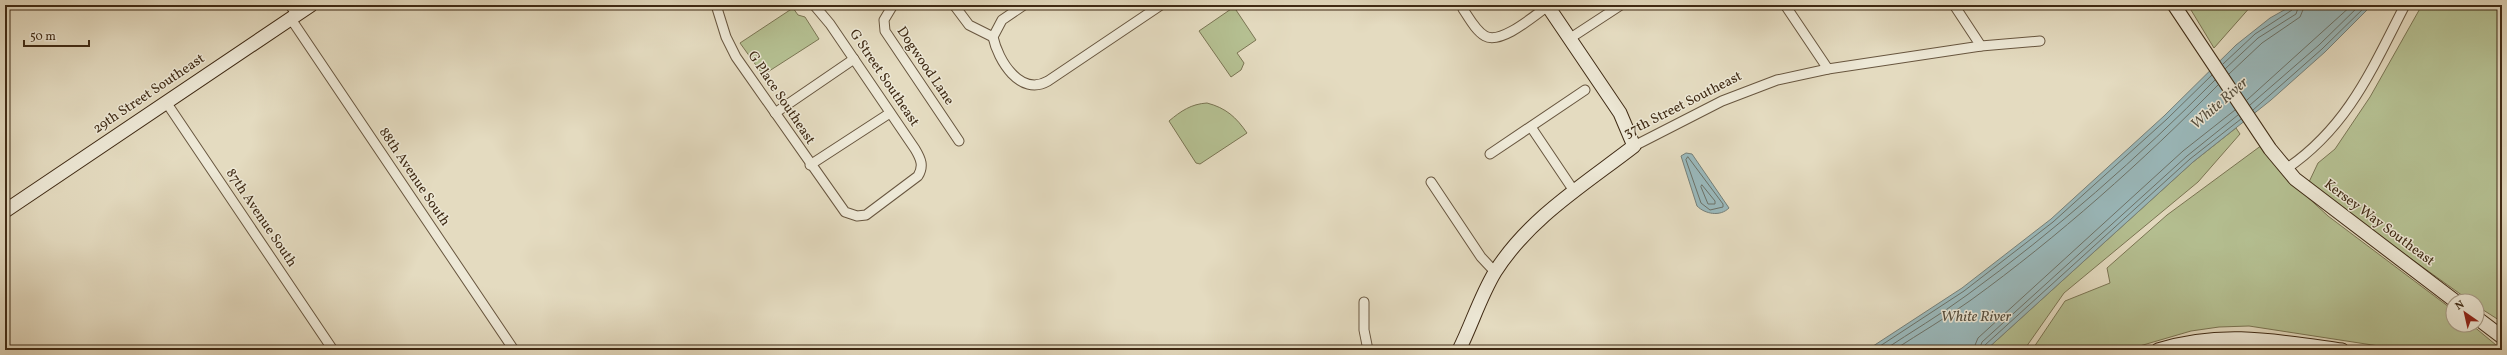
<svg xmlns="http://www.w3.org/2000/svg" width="2507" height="355" viewBox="0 0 2507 355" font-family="Vollkorn,serif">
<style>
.green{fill:#b5c092;stroke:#7a7553}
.water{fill:#9ab9bc;stroke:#768079}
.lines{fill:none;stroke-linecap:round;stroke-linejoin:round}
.shore{stroke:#6c7268;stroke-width:1}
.street-casing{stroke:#68563f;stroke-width:11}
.secondary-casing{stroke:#3f2a14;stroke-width:15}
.street{stroke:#ede8d6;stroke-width:9}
.secondary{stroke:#ede8d6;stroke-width:13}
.labels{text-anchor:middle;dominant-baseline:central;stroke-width:3;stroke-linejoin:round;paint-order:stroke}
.street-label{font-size:14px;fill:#3f2a14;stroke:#ede8d6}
.water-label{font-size:15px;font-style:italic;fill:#564e3e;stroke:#ede8d6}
</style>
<rect width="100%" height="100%" fill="#e4dbc0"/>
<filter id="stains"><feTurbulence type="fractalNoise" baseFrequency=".005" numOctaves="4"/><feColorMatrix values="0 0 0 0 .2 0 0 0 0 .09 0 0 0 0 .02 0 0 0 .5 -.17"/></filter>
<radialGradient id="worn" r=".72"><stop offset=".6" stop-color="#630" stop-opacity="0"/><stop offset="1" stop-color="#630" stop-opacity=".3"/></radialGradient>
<!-- green -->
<g class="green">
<path d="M2188 5H2252L2214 48Z"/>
<path d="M2422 5H2502V322L2477 306V301H2470L2329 200 2309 182 2318 163 2335 149 2370 97Z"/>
<path d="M1234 7 1256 40 1237 53 1244 63 1241 70 1231 77 1199 31Z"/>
<path d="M793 8 798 15 805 17 819 39 763 75 740 43Z"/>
<path d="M1207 103C1226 108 1236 117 1247 133L1200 164 1196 163 1169 121C1181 111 1191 104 1207 103Z"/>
<path d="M2236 128 2240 134 2198 182 2064 293 2024 350H1986L2193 162Z"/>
<path d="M2262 145 2288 179 2328 216 2453 310V325H2472L2502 350H2405L2249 326 2219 327 2191 331 2126 350H2032L2065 301 2110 283 2107 268 2167 215Z"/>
<path d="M2206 346 2269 350H2190Z"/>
</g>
<!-- water -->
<g class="water">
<path d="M2293 5H2372L2325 52 2271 100 2193 162 1986 350H1867L1962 288 2051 219 2164 116 2236 45 2270 18Z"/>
<path d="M1686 153 1692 154 1729 208C1720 217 1705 214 1697 206L1681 156Z"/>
</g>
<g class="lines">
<!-- shore -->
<g class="shore">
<path d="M2223 64 2255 34 2292 10 2294 5"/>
<path d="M2225 69 2258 38 2296 14 2299 5"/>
<path d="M2229 74 2262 43 2300 17 2305 5"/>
<path d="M2247 100 2352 5"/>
<path d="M2250 105 2319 45 2360 5"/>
<path d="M2253 110 2322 49 2367 5"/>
<path d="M1688 157 1723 204V207L1710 210 1701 203 1686 160Z"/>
<path d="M1702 185 1715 201V204H1708L1701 187Z"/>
<path d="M1874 350 1964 291 2053 222 2167 119 2212 75"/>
<path d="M1884 350C1911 332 1940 315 1967 295 2055 231 2139 157 2215 80"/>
<path d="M1894 350C1920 333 1946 318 1971 300 2058 237 2143 161 2218 85"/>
<path d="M1973 350 1978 338 2183 151 2235 110"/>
<path d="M1979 350 1982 342 2187 156 2238 115"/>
<path d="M1984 350 1985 345 2190 159 2241 119"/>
</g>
<!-- street casing -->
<g class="street-casing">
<g id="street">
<path d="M290 5 297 15"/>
<path d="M716 5 726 37 736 57 845 212 857 216 866 215 918 176C924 166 921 159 915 149L830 24 814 5"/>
<path d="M893 5 884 20 885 31 959 141"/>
<path d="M954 5 969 25 993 37"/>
<path d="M1024 5 1002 20 993 37C998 60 1020 97 1048 81L1161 5"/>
<path d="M1785 5 1828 69"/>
<path d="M1954 5 1981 46"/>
<path d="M1463 9C1469 18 1476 31 1485 36 1501 45 1535 15 1548 6"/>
<path d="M291 19 514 350"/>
<path d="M1569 39 1621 5"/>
<path d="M166 102 333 350"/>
<path d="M775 113 854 59"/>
<path d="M1531 127 1574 191"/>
<path d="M1634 146 1722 101 1777 80 1828 69 1981 46 2040 41"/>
<path d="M1490 154 1585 90"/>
<path d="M810 165 890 113"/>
<path d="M2286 169C2348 127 2372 69 2405 5"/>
<path d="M1431 182 1481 257 1495 272"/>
<path d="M1364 302V330L1368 350"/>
</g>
</g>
<!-- secondary casing -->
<g class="secondary-casing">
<g id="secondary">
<path d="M2174 5 2270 149 2295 179 2455 301"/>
<path d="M5 211 311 5"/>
<path d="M2477 318 2502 337"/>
<path d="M1459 350C1472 324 1480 297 1495 272 1529 218 1585 184 1634 146L1620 113 1547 5"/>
<path d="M2158 350C2222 330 2277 341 2342 350"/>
</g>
</g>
<!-- street -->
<use href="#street" class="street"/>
<!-- secondary -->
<use href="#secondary" class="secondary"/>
</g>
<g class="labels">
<!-- street labels -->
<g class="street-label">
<text transform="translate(925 66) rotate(56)">Dogwood Lane</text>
<text transform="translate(884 78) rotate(56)">G Street Southeast</text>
<text transform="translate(149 94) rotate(-34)">29th Street Southeast</text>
<text transform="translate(781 98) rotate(56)">G Place Southeast</text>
<text transform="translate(1683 105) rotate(-27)">37th Street Southeast</text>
<text transform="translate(414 177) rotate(56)">88th Avenue South</text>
<text transform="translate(261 218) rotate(56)">87th Avenue South</text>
<text transform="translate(2379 223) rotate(37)">Kersey Way Southeast</text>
</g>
<!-- water labels -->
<g class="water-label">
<text transform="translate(2220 104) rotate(-41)">White River</text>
<text x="1976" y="317">White River</text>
</g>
</g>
<!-- margin -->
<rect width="2507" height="355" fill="none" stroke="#e4dbc0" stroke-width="20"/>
<rect x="6" y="6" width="2495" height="343" fill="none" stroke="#3f2a14" stroke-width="2"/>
<rect x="10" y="10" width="2487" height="335" fill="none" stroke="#3f2a14"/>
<!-- north arrow -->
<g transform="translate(2465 313) rotate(326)"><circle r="19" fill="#ede8d6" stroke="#a79c88"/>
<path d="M0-3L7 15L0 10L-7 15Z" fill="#8f2418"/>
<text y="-6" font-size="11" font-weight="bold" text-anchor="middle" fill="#3f2a14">N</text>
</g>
<!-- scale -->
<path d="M24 40v6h65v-6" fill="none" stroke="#3f2a14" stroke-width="2"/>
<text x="30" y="40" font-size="12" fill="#3f2a14" stroke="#ede8d6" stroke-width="3" paint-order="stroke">50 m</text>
<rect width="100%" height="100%" filter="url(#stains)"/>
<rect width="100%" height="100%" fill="url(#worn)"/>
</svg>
